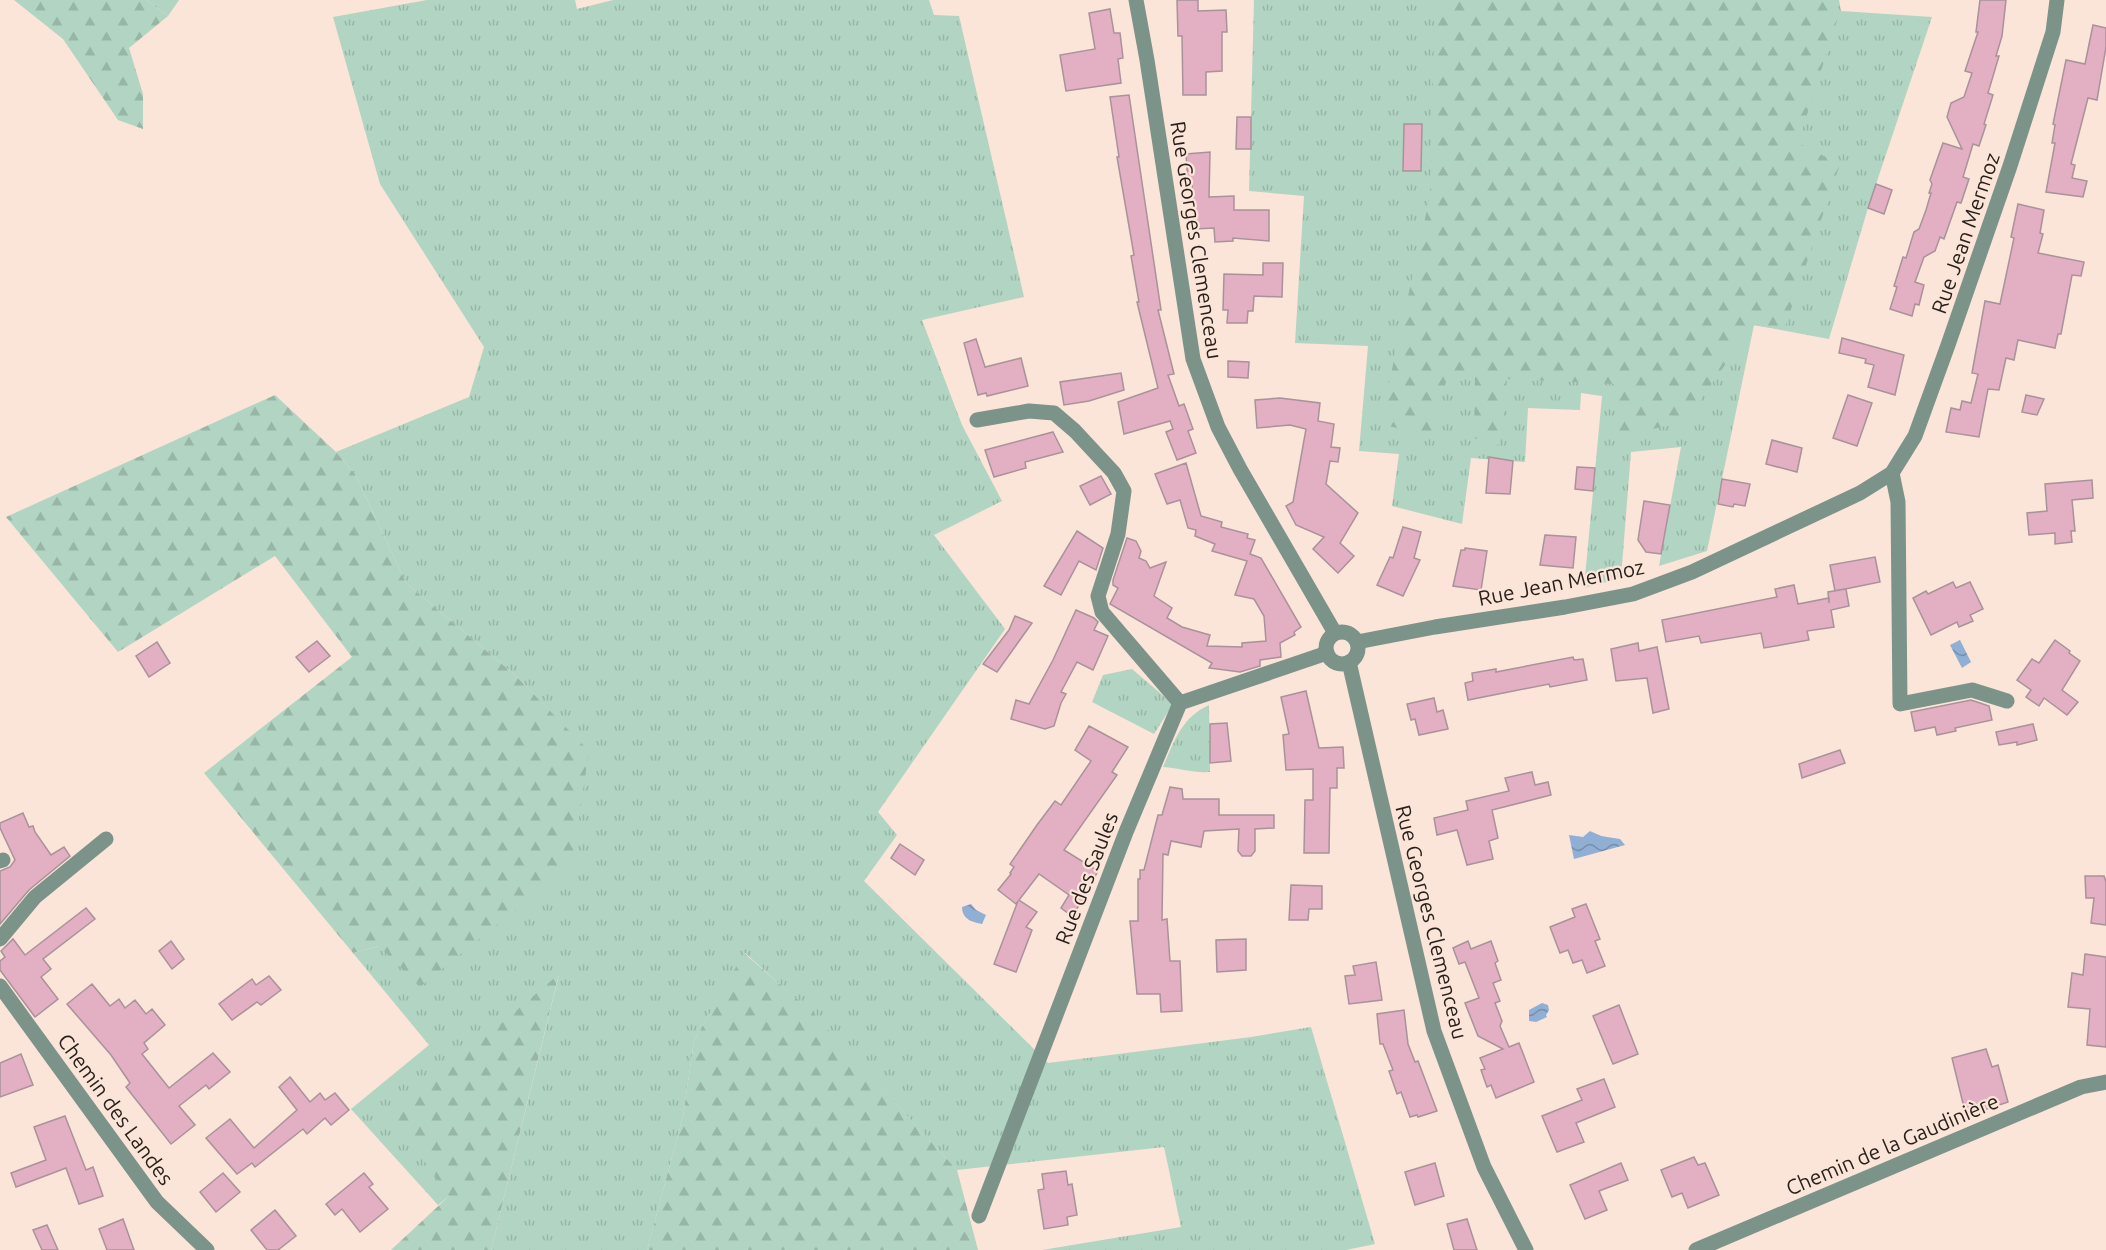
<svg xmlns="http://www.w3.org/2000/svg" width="2106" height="1250" viewBox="0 0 2106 1250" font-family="Ubuntu,sans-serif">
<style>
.grass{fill:url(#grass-tufts)}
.forest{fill:url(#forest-firs)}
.water{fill:url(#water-waves)}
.building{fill:#e3afc3;stroke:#a9929a;stroke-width:1.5}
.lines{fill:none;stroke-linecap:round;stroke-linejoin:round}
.minor{stroke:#7c938a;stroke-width:15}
.labels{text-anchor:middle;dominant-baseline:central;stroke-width:4.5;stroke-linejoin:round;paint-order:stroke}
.street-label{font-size:21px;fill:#271f1a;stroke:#fbe4d8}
</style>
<defs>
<pattern id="grass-tufts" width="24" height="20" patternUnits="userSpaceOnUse" patternTransform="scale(1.5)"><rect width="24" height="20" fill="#b1d5c2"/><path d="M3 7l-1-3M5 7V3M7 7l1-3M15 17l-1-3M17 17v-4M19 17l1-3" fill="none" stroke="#98b6a6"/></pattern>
<pattern id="forest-firs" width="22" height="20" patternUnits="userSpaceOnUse" patternTransform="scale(1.5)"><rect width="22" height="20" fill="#b1d5c2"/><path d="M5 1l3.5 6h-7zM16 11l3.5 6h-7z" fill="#98b6a6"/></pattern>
<pattern id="water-waves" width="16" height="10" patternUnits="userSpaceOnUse" patternTransform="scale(1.5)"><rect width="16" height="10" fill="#90afd5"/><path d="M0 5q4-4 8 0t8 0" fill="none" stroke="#768eac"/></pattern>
</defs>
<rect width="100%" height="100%" fill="#fbe4d8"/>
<!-- grass -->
<g class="grass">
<path d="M146 0H179L168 16Z"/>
<path d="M427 0H575L577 9 613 0H929L934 15 959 16 1024 297 922 320 962 425 1002 501 934 535 1005 629 878 812 897 835 864 881 1048 1063 1251 1037 1311 1027 1375 1244 1346 1250H1042L1181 1227 1164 1147 957 1170 813 1014 745 953 694 1041 683 1116 647 1250H491L559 975 449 1196 438 1205 351 1109 429 1045 353 953 379 946 589 752 515 675 406 583 355 474 336 452 469 397 484 347 380 184 333 17Z"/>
<path d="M1254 0H1839L1841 11 1932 17 1868 208 1829 339 1754 325 1707 551 1659 566 1681 447 1631 452 1622 565 1618 579 1584 588 1602 396 1581 393 1580 410 1528 408 1525 462 1471 458 1462 524 1392 506 1399 454 1359 451 1368 346 1295 343 1304 196 1249 191Z"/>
<path d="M1132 669 1173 704 1154 734 1092 702 1103 675Z"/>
<path d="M1209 705 1210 772C1192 773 1180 768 1163 767 1175 740 1181 718 1209 705Z"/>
</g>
<!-- forest -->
<g class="forest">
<path d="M14 0H146L168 16 129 48 143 94V129L118 120 63 39Z"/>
<path d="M1435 0H1833L1840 11 1798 143 1840 164 1784 330 1753 325 1685 422 1615 437V384L1507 379 1499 445 1474 438 1475 373 1449 371 1431 436 1380 424 1430 196Z"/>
<path d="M275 395 336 452 355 474 406 583 515 675 589 751 572 864 420 987 379 946 353 953 204 773 352 657 275 556 118 652 6 517Z"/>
<path d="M744 953 813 1013 957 1170 978 1250H647L683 1116 694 1041Z"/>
<path d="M559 974 491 1250H391L449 1196 393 1116Z"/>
</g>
<!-- water -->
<g class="water">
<path d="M1960 640 1971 662 1962 668 1950 645Z"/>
<path d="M1590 831 1601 836 1620 839 1625 845 1574 859 1569 835 1583 837Z"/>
<path d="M971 904 976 910 986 915 982 924C972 922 962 919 962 907Z"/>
<path d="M1542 1003 1548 1005 1549 1010 1546 1015 1547 1017 1536 1022 1529 1021V1010Z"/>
</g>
<!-- building -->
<g class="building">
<path d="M1177 0H1198V11L1226 10 1227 32H1222V71L1206 72V95H1183L1182 36H1178Z"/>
<path d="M1980 0H2006L2002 36 1996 56H1999L1988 93 1993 95 1984 124 1986 125 1979 146 1973 144 1963 177 1969 179 1961 203 1957 202 1944 239 1940 237 1935 251 1924 257 1915 282 1924 285 1919 305 1915 304 1912 316 1890 309 1897 287 1894 286 1903 257 1906 258 1914 232 1919 229 1926 210 1931 193H1929L1932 184 1930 180 1943 143 1962 149 1947 117 1951 103 1964 97 1972 73 1965 71 1978 32H1976Z"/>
<path d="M1110 9 1114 33H1120L1123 58 1118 59 1121 83 1066 91 1060 55 1095 49 1089 13Z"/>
<path d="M2093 25 2106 28V47L2097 100 2088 98 2071 164 2075 165 2072 178 2087 181 2083 197 2046 192 2055 143H2052L2055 125 2053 124 2066 60 2085 64Z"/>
<path d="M1129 95 1161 310H1158L1174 374 1168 375 1179 406 1184 404 1193 429 1188 431 1196 453 1177 460 1166 432 1173 429 1170 421 1124 434 1118 402 1158 388 1137 302H1139L1131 256 1134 255 1117 157H1119L1110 97Z"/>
<path d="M1237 117H1251V149H1236Z"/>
<path d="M1404 124H1422L1421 171H1403Z"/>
<path d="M1210 152 1209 197 1234 196V210H1269V241L1233 238V241L1215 242 1214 228 1194 229 1192 183 1188 184 1186 154Z"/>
<path d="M1876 184 1892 190 1884 214 1868 208Z"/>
<path d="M2018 204 2044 210 2040 233 2043 234 2038 253 2084 262 2081 276 2072 275 2061 334H2058L2055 348 2018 340 2014 360 2006 358 1999 390 1988 389 1979 437 1946 432 1951 408 1960 410 1962 401 1971 403 1978 374 1972 373 1985 301 2000 304 2014 238 2011 237Z"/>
<path d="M1263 263H1283L1282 297 1254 296 1253 311H1248L1247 323H1227L1228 310H1223L1224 274 1263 275Z"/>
<path d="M1842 338 1904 355 1895 395 1868 387 1874 365 1865 363 1866 359 1839 353Z"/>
<path d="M976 339 985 367 1021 358 1028 386 987 396 986 393 978 395 964 343Z"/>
<path d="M1228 361 1249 362 1248 378 1228 377Z"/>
<path d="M1121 373 1124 390 1089 401 1064 405 1060 382Z"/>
<path d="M1848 395 1872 403 1857 446 1833 438Z"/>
<path d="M2026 395 2044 399 2037 415 2022 412Z"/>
<path d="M1280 398 1320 403 1318 421 1334 424 1331 447 1340 448 1338 462 1330 461 1326 484 1358 513 1340 543 1354 556 1338 573 1313 549 1324 537 1296 525 1286 506 1293 502 1306 429 1290 425 1257 428 1255 400Z"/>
<path d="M1053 432 1063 452 1025 462 1026 468 994 477 985 450Z"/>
<path d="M1772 440 1802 448 1797 472 1766 464Z"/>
<path d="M1489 457 1513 461 1510 494 1486 493Z"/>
<path d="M1186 463 1201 516 1222 522 1221 527 1248 534 1247 538 1255 540 1250 554 1261 558 1301 627 1294 632 1295 635 1280 643 1281 657 1260 660V666L1240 672 1209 668 1212 663 1110 604 1118 588 1113 585V580L1127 538 1136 541 1141 551 1139 558 1146 561 1150 568 1166 562 1154 596 1172 608 1167 618 1182 627 1210 635 1207 646 1242 647V643L1266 641 1264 616 1254 599 1235 595 1247 561 1212 551 1215 544 1195 536 1196 530 1188 528 1180 500 1167 504 1155 474Z"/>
<path d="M1577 467 1595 468 1593 491 1575 489Z"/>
<path d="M1101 476 1111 494 1090 505 1080 486Z"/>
<path d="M1722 479 1750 484 1745 506 1734 504 1733 507 1718 504Z"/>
<path d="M2092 480 2093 498 2072 500 2075 531H2071L2072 542 2055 544V533L2029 535 2027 513 2047 511 2045 484Z"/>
<path d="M1644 501 1670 505 1661 554 1646 552 1638 540Z"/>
<path d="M1403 527 1421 532 1414 558 1420 560 1403 596 1377 585 1390 557 1393 558Z"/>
<path d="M1077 531 1103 548 1096 570 1079 561 1061 595 1044 586Z"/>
<path d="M1545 535 1576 537 1573 568 1540 565Z"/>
<path d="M1465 548 1487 551 1481 590 1453 586 1461 550H1465Z"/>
<path d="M1875 557 1880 582 1835 591 1830 565Z"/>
<path d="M1953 582 1956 588 1970 582 1983 609 1970 615 1973 621 1959 627 1957 622 1931 635 1913 598 1926 591 1928 594Z"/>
<path d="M1794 585 1798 604 1829 598V603L1828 592 1846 589 1849 606 1831 610 1834 627 1807 631 1809 640 1764 648 1761 633 1701 643 1699 636 1666 642 1662 620 1777 597 1775 589Z"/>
<path d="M1076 610 1094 618 1098 622 1094 630 1108 636 1093 670 1077 662 1061 692 1066 694 1061 703 1054 726 1045 729 1011 719 1016 700 1029 704 1053 660Z"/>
<path d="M1015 616 1032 623 997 672 983 664 1009 630Z"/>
<path d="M2055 640 2070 651 2069 653 2080 661 2062 690 2078 702 2067 715 2044 698 2039 706 2026 697 2031 690 2017 680 2032 659 2039 663Z"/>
<path d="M317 641 330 656 309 672 296 657Z"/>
<path d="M157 642 170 663 149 677 136 656Z"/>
<path d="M1638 643 1639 651 1657 647 1669 709 1653 713 1647 678 1616 681 1611 649Z"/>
<path d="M1573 657 1574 660 1583 659 1587 680 1550 687 1549 684 1468 700 1465 683 1473 681 1472 673 1496 669V672Z"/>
<path d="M1306 691 1319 748 1343 747 1344 768H1337V788H1330L1329 853H1304L1305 800H1313V769L1286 770 1283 735 1289 734 1281 697Z"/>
<path d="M1434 698 1437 712 1443 710 1448 729 1419 735 1415 719 1411 720 1407 704Z"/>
<path d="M1971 700 1989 706 1992 720 1955 728 1956 731 1937 735 1935 727 1915 731 1911 712Z"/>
<path d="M1227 723 1231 761 1210 763V724Z"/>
<path d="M2033 724 2037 740 2017 745V742L1999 745 1996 732Z"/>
<path d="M1089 726 1128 747 1112 772 1117 775 1064 850 1098 871 1087 891 1088 892 1072 916 1061 908 1069 895 1039 874 1019 900 1037 912 1026 927 1032 930 1016 972 994 964 1018 901 1016 904 998 890 1011 874 1010 873 1014 867 1010 864 1037 825 1055 801 1061 805 1091 761 1075 750Z"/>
<path d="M1840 750 1845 763 1802 778 1799 764Z"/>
<path d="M1532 772 1535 785 1548 782 1551 795 1492 810 1498 838 1489 841 1493 859 1467 865 1457 830 1437 835 1434 818 1468 810 1466 801 1509 791 1505 778Z"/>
<path d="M1170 787 1182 789 1183 799H1219V815H1274V828L1255 829V851L1251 856H1242L1238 851 1239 829 1204 831 1201 847 1171 841 1168 855 1163 854 1162 920 1167 919 1170 961H1180L1182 1011 1161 1012 1160 994H1137L1130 921H1138V879H1140V870H1144L1158 815H1162Z"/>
<path d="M23 813 29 827 33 826 35 832 51 855 64 847 70 856 29 890 0 924V871L10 867 15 860 0 828V823Z"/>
<path d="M900 844 924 860 915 875 891 858Z"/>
<path d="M2085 876H2104L2106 882V925L2091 923 2094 898H2086Z"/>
<path d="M1291 885 1322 886V909H1309L1308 920H1289Z"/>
<path d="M1586 904 1600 939 1595 941 1605 966 1587 973 1582 960 1573 963 1568 950 1560 953 1550 927 1575 917 1572 909Z"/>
<path d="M86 908 95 919 43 959 51 969 41 977 58 999 35 1017 0 970V961L5 957 1 951 13 939 25 955Z"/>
<path d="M1246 939V970L1217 972 1216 940Z"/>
<path d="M171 941 184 959 172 969 159 951Z"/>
<path d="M1468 941 1471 949 1491 941 1498 961 1495 963 1501 980 1493 983 1500 1001 1495 1003 1502 1021 1500 1026 1509 1047 1519 1043 1534 1082 1496 1098 1491 1085 1487 1087 1481 1070 1485 1069 1480 1058 1503 1049 1478 1036 1465 1003 1479 998 1465 962 1459 964 1453 948Z"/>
<path d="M2085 954 2106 957V1047L2087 1045 2090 1009 2068 1007 2072 973 2083 975Z"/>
<path d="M1376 962 1382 1000 1349 1004 1345 976 1355 975 1353 966Z"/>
<path d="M269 976 281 990 261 1005 257 1002 232 1020 219 1004 252 979 256 985Z"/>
<path d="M92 984 110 1006 119 999 125 1008 135 1000 146 1014 152 1009 165 1025 144 1043 148 1049 142 1054 169 1088 213 1053 230 1072 209 1089 206 1085 179 1106 195 1125 171 1144 126 1087 130 1083 111 1055 67 1004Z"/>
<path d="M1619 1005 1638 1054 1613 1064 1593 1016Z"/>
<path d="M1404 1010 1408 1044 1415 1062 1418 1061 1437 1111 1418 1117 1417 1115 1410 1117 1401 1092 1397 1094 1389 1071 1393 1070 1383 1044H1380L1377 1014Z"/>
<path d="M1986 1049 1992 1067 1998 1065 2008 1102 1966 1116 1952 1058Z"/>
<path d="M21 1054 33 1085 0 1097V1063Z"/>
<path d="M290 1077 310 1102 320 1093 325 1100 335 1093 349 1110 331 1125 325 1118 307 1134 303 1129 255 1167 252 1163 237 1174 206 1138 230 1119 254 1148 297 1110 279 1087Z"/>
<path d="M1604 1079 1615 1107 1576 1123 1584 1142 1557 1152 1542 1116 1582 1100 1577 1089Z"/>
<path d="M65 1116 86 1170 93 1167 103 1196 79 1204 66 1168 16 1187 11 1173 46 1160 34 1127Z"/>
<path d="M1694 1157 1698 1165 1705 1163 1719 1195 1688 1208 1682 1193 1672 1197 1661 1170Z"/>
<path d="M1435 1163 1444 1196 1415 1205 1405 1172Z"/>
<path d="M1621 1163 1628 1180 1599 1191 1607 1210 1585 1219 1570 1185Z"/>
<path d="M1066 1171 1068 1185 1072 1184 1077 1215 1067 1217 1068 1225 1044 1229 1038 1190 1044 1189 1042 1174Z"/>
<path d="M223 1173 240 1192 216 1212 200 1192Z"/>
<path d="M364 1173 373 1184 369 1187 388 1209 360 1232 342 1209 335 1215 326 1204Z"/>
<path d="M275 1210 296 1236 278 1250H267L251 1230Z"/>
<path d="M123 1219 134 1250H107L99 1229Z"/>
<path d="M1467 1219 1477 1250H1454L1447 1224Z"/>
<path d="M47 1225 58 1250H42L37 1239 33 1230Z"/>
</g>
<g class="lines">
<!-- minor -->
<g class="minor">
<path d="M1136 0 1147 60 1193 359 1218 427 1240 469 1335 633"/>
<path d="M977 420 1029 411 1054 413 1075 431 1114 473 1124 491 1118 534 1098 596 1102 612 1180 703"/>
<path d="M1892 473 1898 502 1900 704 1972 690 2007 701"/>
<circle cx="1342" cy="648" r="16"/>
<path d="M1357 642 1435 627 1565 607 1633 594 1692 572 1860 493 1892 473 1915 436 1948 345 2010 166 2053 32 2057 0"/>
<path d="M1349 662 1434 1031 1484 1167 1526 1250"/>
<path d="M0 861 3 860"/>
<path d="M0 939 35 897 106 839"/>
<path d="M0 986 157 1202 207 1250"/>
<path d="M979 1216 1126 832 1180 703 1327 653"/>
<path d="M1696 1250 2081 1087 2106 1082"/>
</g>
</g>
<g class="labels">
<!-- street labels -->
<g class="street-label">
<text transform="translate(1965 233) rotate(-71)">Rue Jean Mermoz</text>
<text transform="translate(1197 240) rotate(81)">Rue Georges Clemenceau</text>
<text transform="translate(1561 582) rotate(-11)">Rue Jean Mermoz</text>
<text transform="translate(1086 878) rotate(-69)">Rue des Saules</text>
<text transform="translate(1432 922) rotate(76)">Rue Georges Clemenceau</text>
<text transform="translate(116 1109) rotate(54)">Chemin des Landes</text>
<text transform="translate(1892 1144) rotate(-23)">Chemin de la Gaudinière</text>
</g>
</g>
</svg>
